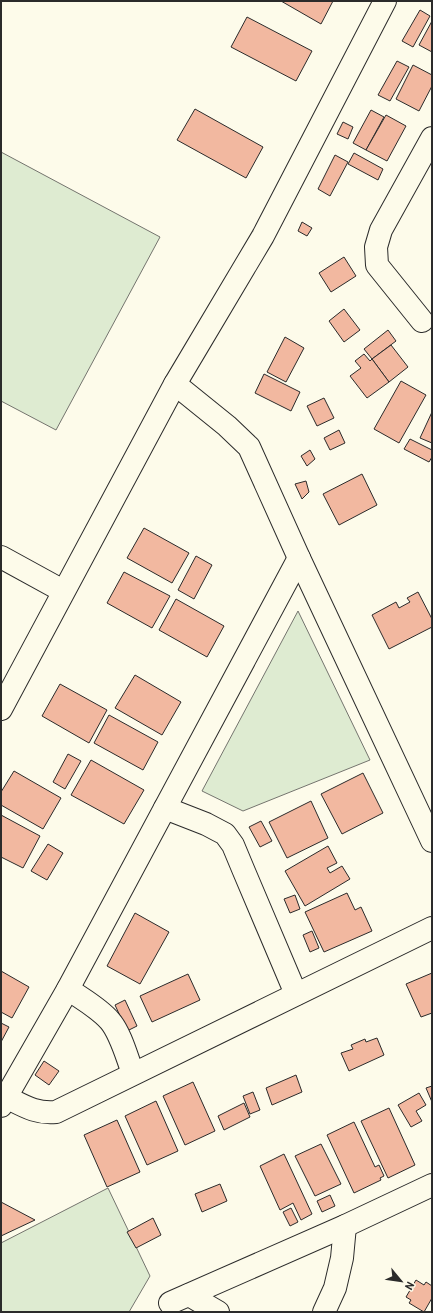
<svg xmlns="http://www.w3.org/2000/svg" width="433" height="1313" viewBox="0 0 433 1313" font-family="Barlow,sans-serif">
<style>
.green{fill:#deebd1;stroke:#74746e}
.building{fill:#f2b8a0;stroke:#2b2b2b}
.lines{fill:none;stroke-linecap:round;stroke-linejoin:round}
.minor-casing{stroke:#2b2b2b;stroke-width:24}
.minor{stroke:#fdfbea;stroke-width:22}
</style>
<rect width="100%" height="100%" fill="#fdfbea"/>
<!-- green -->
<g class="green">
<path d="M1 152 160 237 56 430 1 401Z"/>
<path d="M298 611 370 760 243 811 202 791Z"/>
<path d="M108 1188 150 1276 129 1312H1V1243Z"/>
</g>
<!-- building -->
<g class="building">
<path d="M281 1H333L321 24Z"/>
<path d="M420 10 430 16 413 47 402 41Z"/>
<path d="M247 17 312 51 296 81 231 47Z"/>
<path d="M432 21V52L419 45Z"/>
<path d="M397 61 409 67 390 101 378 95Z"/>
<path d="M413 65 432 75V86L419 111 396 99Z"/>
<path d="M195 109 263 147 246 178 177 140Z"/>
<path d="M371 110 384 117 366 150 353 143Z"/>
<path d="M386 115 406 126 387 161 366 150Z"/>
<path d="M343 122 353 127 348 139 337 134Z"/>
<path d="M354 153 383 169 378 180 348 164Z"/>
<path d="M335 155 348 162 330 196 318 189Z"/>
<path d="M302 222 312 228 307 236 298 231Z"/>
<path d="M344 257 356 276 331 292 319 273Z"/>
<path d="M344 309 360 330 344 342 329 321Z"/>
<path d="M388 330 396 341 372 359 364 349Z"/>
<path d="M285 337 304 348 286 382 267 372Z"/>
<path d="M391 345 408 367 389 382 372 359Z"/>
<path d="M364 354 370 361 372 359 389 382 367 398 350 376 361 368 355 361Z"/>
<path d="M264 374 300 392 291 411 255 393Z"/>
<path d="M401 381 426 395 399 443 374 429Z"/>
<path d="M324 398 334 418 317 426 307 406Z"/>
<path d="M432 412V443L420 438Z"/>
<path d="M339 430 345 443 330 450 324 438Z"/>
<path d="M410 439 432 450V457L429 462 404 449Z"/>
<path d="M310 450 315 459 307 466 301 456Z"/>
<path d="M362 474 377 505 339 525 323 494Z"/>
<path d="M306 481 309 492 302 499 295 484Z"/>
<path d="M144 528 189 553 172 583 127 558Z"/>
<path d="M196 556 212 565 194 599 178 590Z"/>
<path d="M124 572 170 596 152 628 107 603Z"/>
<path d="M418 592 432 619V627L389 649 372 615 396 602 399 608 410 602 407 598Z"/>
<path d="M176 599 224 626 207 657 159 630Z"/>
<path d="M135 675 181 702 162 735 115 708Z"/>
<path d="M60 684 107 710 89 743 42 716Z"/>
<path d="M109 715 158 742 143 770 94 743Z"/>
<path d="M68 754 81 761 65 789 53 782Z"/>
<path d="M91 760 144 790 124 824 71 795Z"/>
<path d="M14 771 61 798 43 829 1 805V792Z"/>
<path d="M363 773 383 813 342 834 321 794Z"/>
<path d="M311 801 328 838 287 858 269 822Z"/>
<path d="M1 815 40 836 23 868 1 857Z"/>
<path d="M261 821 272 841 260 847 249 827Z"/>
<path d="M48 844 63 853 47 880 31 871Z"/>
<path d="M328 846 337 863 327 868 330 873 342 866 350 879 305 906 285 871Z"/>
<path d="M347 893 355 910 361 907 372 931 324 952 305 912Z"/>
<path d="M295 895 300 909 290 913 284 899Z"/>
<path d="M135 913 169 932 140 984 107 966Z"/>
<path d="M312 931 319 948 310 952 303 935Z"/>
<path d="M1 971 29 987 12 1018 1 1012Z"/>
<path d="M188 974 200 1000 152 1022 140 996Z"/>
<path d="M432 974V1013L421 1017 406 984 432 973Z"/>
<path d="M125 1000 137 1026 127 1031 115 1005Z"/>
<path d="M1 1023 9 1027 1 1042Z"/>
<path d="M377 1038 384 1055 349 1071 341 1053 353 1049 351 1045 365 1039 366 1042Z"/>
<path d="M44 1061 59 1071 49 1085 35 1075Z"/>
<path d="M296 1075 302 1092 272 1105 266 1088Z"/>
<path d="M193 1082 215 1131 185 1145 163 1096Z"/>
<path d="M432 1086V1102L426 1088Z"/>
<path d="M253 1092 260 1110 250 1114 243 1096Z"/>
<path d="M419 1093 426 1105 416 1111 422 1121 411 1127 398 1105Z"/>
<path d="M156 1101 178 1151 147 1165 125 1116Z"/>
<path d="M244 1103 250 1117 224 1130 218 1116Z"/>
<path d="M389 1108 415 1165 388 1178 361 1121Z"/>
<path d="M117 1120 140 1172 107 1187 84 1135Z"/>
<path d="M354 1122 375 1167 379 1165 384 1176 380 1178 381 1180 354 1193 327 1135Z"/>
<path d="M321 1144 341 1184 315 1196 295 1156Z"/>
<path d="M284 1154 312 1214 301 1220 293 1203 280 1210 260 1166Z"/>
<path d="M220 1184 227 1201 202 1212 195 1194Z"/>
<path d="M330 1195 335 1206 322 1212 317 1201Z"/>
<path d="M1 1202 35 1220 1 1236Z"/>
<path d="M291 1208 298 1222 290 1226 283 1212Z"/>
<path d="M153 1218 161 1235 136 1248 127 1232Z"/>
<path d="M416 1280 424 1285 426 1282 432 1286V1298L424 1312 409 1303 411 1300 406 1297Z"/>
</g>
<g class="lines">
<!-- minor casing -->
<g class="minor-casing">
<g id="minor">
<path d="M422 321 377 265 376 247 381 230 432 138"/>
<path d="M175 384 227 426 249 447 299 558 432 841"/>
<path d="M1 557 63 591"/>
<path d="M1 709 175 384 263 236 385 1"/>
<path d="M165 808 206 824 225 834 233 845 243 869 296 994"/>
<path d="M68 989C82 999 99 1008 110 1021 121 1034 127 1058 133 1073"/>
<path d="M6 1097C24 1106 36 1114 56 1112L432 928"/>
<path d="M1 1106 68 989 299 558"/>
<path d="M189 1295 218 1312"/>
<path d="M170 1303 345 1226 432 1185"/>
<path d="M324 1312 335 1288 342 1258 345 1226"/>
</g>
</g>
<!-- minor -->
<use href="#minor" class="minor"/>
</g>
<!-- border -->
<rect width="433" height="1313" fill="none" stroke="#2b2b2b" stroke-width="4"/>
<!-- north arrow -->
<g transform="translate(401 1281) rotate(119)" stroke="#fdfbea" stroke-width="3" paint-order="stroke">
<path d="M0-3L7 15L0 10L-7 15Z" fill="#2b2b2b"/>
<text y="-6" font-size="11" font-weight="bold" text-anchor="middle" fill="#2b2b2b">N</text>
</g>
</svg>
